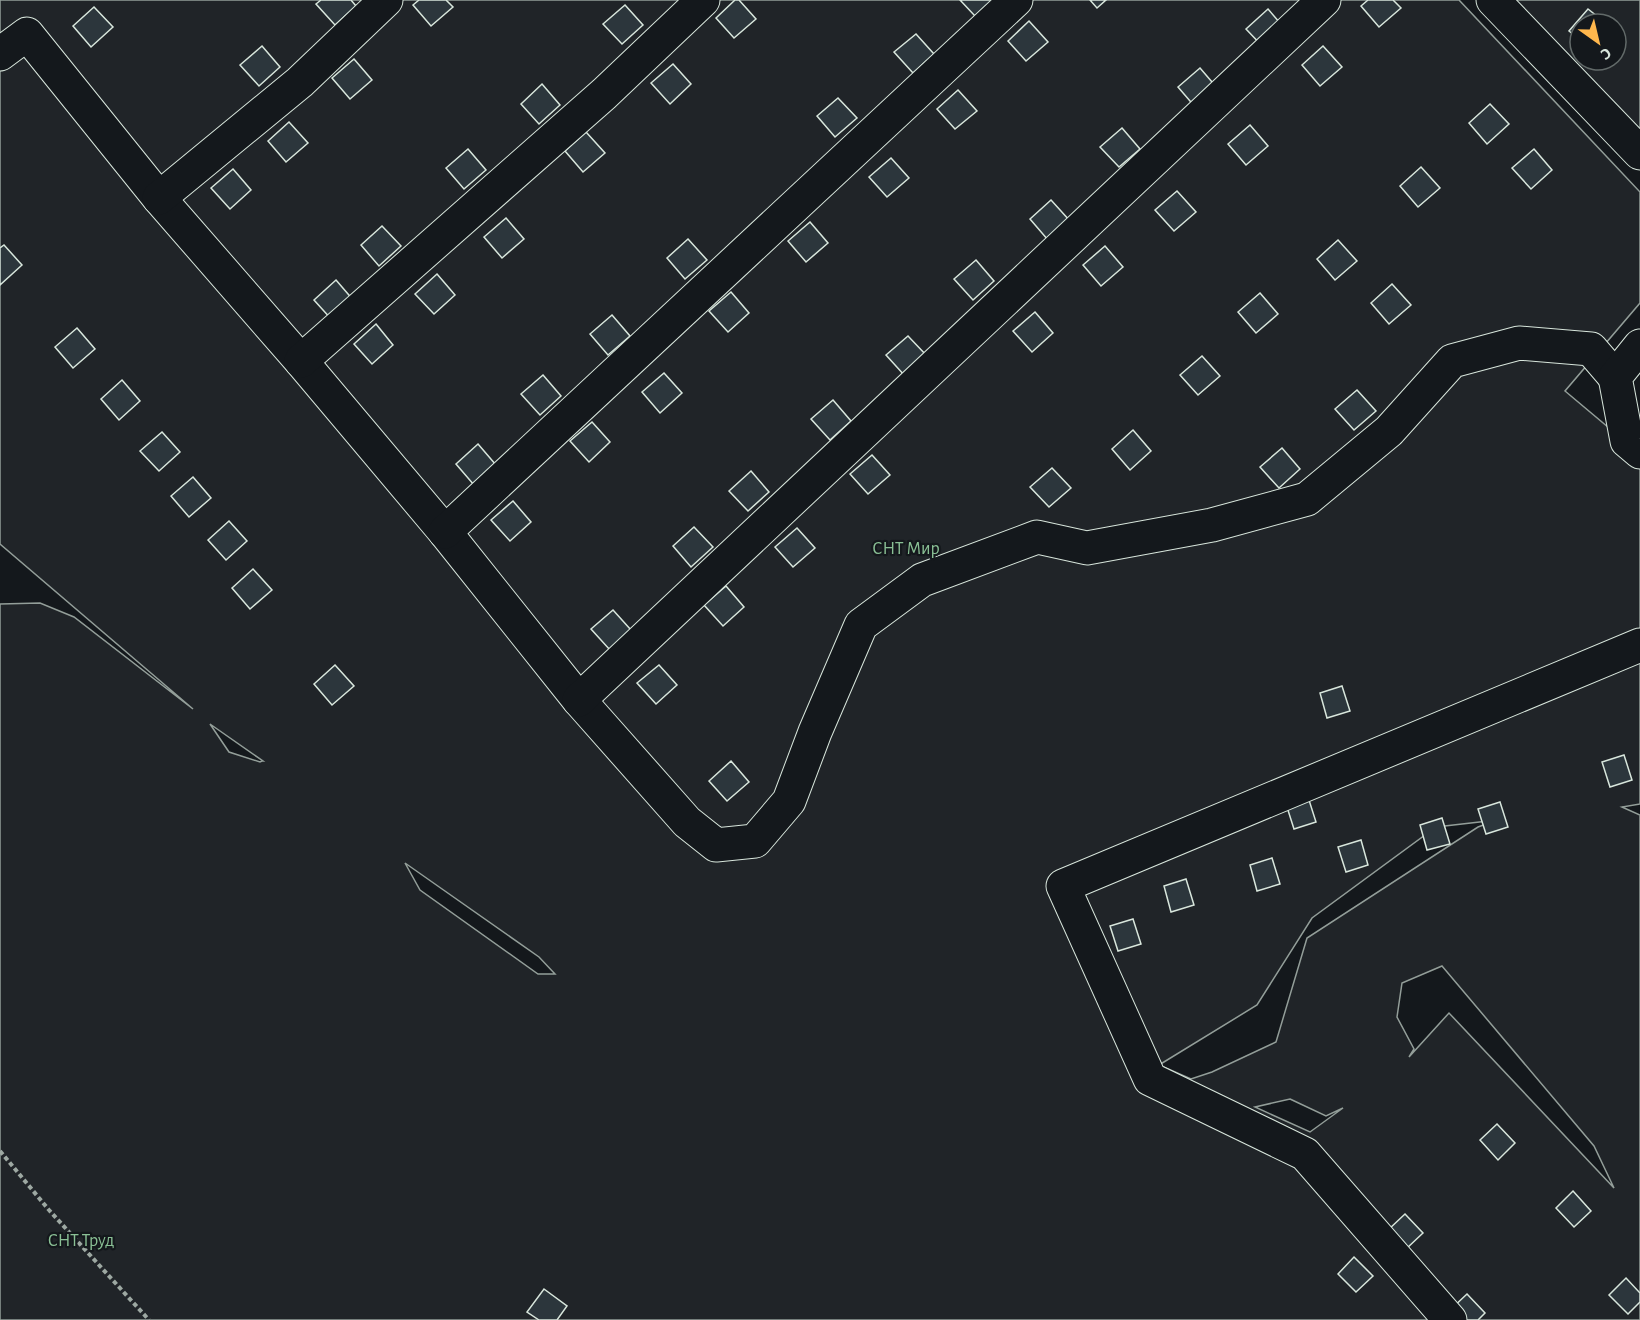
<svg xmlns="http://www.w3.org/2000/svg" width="1640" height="1320" viewBox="0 0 1640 1320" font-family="'Alegreya Sans',sans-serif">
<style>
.green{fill:#202428;stroke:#939e99;stroke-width:1.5;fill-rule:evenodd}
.building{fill:#2c363c;stroke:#d8e6dc;stroke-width:1.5}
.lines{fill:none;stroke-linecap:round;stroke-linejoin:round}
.minor-casing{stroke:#d8e6dc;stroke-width:35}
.path{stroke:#9da8a2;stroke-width:4;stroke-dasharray:4.5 3;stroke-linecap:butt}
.minor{stroke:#14181c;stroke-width:33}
.labels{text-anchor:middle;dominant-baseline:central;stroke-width:4.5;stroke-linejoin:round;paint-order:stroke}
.park-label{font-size:18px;fill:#8ac095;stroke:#14181c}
</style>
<rect width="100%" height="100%" fill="#14181c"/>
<!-- green -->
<g class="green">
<path d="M0 0H1459L1640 192V303L1565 391 1640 454V804L1622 807 1640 815V1320H0V604L40 603 74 617 193 709 0 544ZM210 724 263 761H262L260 762 229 752ZM1497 820 1478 827 1307 938 1276 1042 1212 1072 1191 1079 1159 1065 1257 1005 1312 918 1436 827ZM405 863 539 957 555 974H538L420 890ZM1442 966 1594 1146 1614 1188 1449 1013 1409 1057 1414 1049 1397 1017 1402 983ZM1290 1099 1326 1116 1343 1108 1310 1132 1255 1107Z"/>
<path d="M1515 0H1640V144ZM1580 24H1616V60H1580Z"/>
</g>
<!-- building -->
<g class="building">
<path d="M321 0H351L356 6 335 25 316 4Z"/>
<path d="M419 0H446L453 7 431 26 413 5Z"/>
<path d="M735 0H739L756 19 734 38 716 18Z"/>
<path d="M960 0H993L975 16Z"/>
<path d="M1090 0H1106L1097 8Z"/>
<path d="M1368 0H1393L1401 8 1379 27 1361 6Z"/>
<path d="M625 5 643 25 622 44 603 24Z"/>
<path d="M94 7 113 27 91 47 73 26Z"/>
<path d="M1268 9 1286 30 1265 49 1246 29Z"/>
<path d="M1588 9 1607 24H1580V40L1569 31Z"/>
<path d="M1029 21 1048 42 1026 61 1008 41Z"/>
<path d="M916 34 934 54 913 73 894 52Z"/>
<path d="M262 46 280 67 259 86 240 65Z"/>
<path d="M1323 46 1342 67 1320 86 1302 65Z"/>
<path d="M354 59 372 80 350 99 332 78Z"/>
<path d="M673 64 691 84 670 104 651 83Z"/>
<path d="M1200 68 1218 89 1196 108 1178 87Z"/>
<path d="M542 84 560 105 539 124 521 104Z"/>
<path d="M958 90 977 111 955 129 937 109Z"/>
<path d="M838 98 857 118 835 137 817 116Z"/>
<path d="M1490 104 1509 124 1487 144 1469 123Z"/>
<path d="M289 122 308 143 286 162 268 141Z"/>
<path d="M1250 125 1268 146 1246 165 1228 144Z"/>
<path d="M1122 128 1140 149 1119 167 1100 147Z"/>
<path d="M586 132 605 153 583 172 565 151Z"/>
<path d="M468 149 486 170 464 189 446 168Z"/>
<path d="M1534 149 1552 170 1531 189 1512 168Z"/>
<path d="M891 158 909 178 887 197 869 177Z"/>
<path d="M1421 167 1440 188 1418 207 1400 186Z"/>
<path d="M233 169 251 190 230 209 211 188Z"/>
<path d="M1177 191 1196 212 1174 231 1155 210Z"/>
<path d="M1051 200 1070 221 1048 240 1030 219Z"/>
<path d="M506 218 524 239 502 258 484 237Z"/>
<path d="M810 222 828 243 806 262 788 241Z"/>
<path d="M382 226 401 246 379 266 361 245Z"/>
<path d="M688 239 707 260 685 279 667 258Z"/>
<path d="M1338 240 1357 261 1335 280 1317 259Z"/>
<path d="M4 245 22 265 0 285V248Z"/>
<path d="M1105 246 1123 267 1101 286 1083 265Z"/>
<path d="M976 260 994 281 973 300 954 279Z"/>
<path d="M437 274 455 295 434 314 415 294Z"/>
<path d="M336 280 354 301 332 320 314 300Z"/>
<path d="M1392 284 1411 305 1389 324 1371 303Z"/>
<path d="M731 292 749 313 728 332 709 311Z"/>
<path d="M1260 293 1278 314 1256 333 1238 312Z"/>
<path d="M1035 312 1053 333 1032 352 1013 331Z"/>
<path d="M612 315 630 336 608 355 590 334Z"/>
<path d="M376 324 393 345 372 364 354 344Z"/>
<path d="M77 328 95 349 73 368 55 347Z"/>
<path d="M908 336 927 356 905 376 886 355Z"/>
<path d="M1202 356 1220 376 1198 395 1180 375Z"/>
<path d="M664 373 682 393 660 413 642 392Z"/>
<path d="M543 375 561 396 540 415 521 394Z"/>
<path d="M122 380 140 401 119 420 101 399Z"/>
<path d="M1357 390 1376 411 1354 430 1335 409Z"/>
<path d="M833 400 851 421 830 440 811 419Z"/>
<path d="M592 422 610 442 589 462 570 441Z"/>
<path d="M1133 430 1151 451 1130 470 1112 449Z"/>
<path d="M162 432 180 452 159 471 140 451Z"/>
<path d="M478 444 496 465 474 485 456 464Z"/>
<path d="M1282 448 1300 469 1279 488 1260 467Z"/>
<path d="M872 455 890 475 868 494 850 474Z"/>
<path d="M1052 468 1071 488 1049 507 1030 487Z"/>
<path d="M751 471 769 492 748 511 729 491Z"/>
<path d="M193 477 211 498 189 517 171 496Z"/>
<path d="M513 501 531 522 510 541 491 520Z"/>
<path d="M229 521 247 541 226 560 208 540Z"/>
<path d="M694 527 713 547 691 567 673 546Z"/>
<path d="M797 528 815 548 793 567 775 547Z"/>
<path d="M253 569 272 590 250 609 232 588Z"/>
<path d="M726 586 744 607 723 626 704 605Z"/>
<path d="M613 610 631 630 610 650 591 629Z"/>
<path d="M335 665 354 686 332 705 314 684Z"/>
<path d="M659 665 677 685 656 704 637 683Z"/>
<path d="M1342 686 1350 711 1327 718 1320 693Z"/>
<path d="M1624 755 1632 780 1610 787 1602 762Z"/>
<path d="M731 761 749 782 727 801 709 781Z"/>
<path d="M1308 797 1316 822 1294 829 1286 804Z"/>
<path d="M1500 802 1508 827 1486 834 1478 809Z"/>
<path d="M1442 818 1450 844 1427 850 1420 825Z"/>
<path d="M1361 840 1368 865 1346 872 1338 847Z"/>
<path d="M1272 858 1280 884 1257 891 1250 865Z"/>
<path d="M1186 879 1194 905 1171 912 1164 886Z"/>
<path d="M1133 919 1141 944 1118 951 1110 926Z"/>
<path d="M1497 1124 1515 1143 1498 1160 1480 1140Z"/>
<path d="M1573 1191 1591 1211 1574 1227 1556 1208Z"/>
<path d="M1405 1214 1423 1233 1406 1249 1388 1230Z"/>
<path d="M1354 1257 1373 1276 1356 1292 1338 1274Z"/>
<path d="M1626 1278 1640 1293V1302L1628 1314 1609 1295Z"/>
<path d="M544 1289 567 1306 557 1320H539L527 1312Z"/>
<path d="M1467 1294 1485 1313 1478 1320H1459L1450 1310Z"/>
</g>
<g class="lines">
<!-- minor casing -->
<g class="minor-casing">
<g id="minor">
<path d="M1493 0 1640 153"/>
<path d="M0 54 27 34 159 198 301 361 445 532 579 700 687 822 716 845 755 841 789 801 815 732 861 625 922 580 1037 537 1087 548 1212 525 1307 499 1389 431 1452 361 1519 343 1591 349 1615 377"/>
<path d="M159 198 300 82 386 0"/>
<path d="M1640 346 1615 377 1627 441 1640 452"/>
<path d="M301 361 604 94 703 0"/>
<path d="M445 532 1016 0"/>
<path d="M579 700 1324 0"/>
<path d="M1450 1320 1305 1154 1150 1079 1063 886 1640 645"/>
</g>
</g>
<!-- path -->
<path class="path" d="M0 1151 49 1210 149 1320"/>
<!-- minor -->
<use href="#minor" class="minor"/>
</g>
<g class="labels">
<!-- park labels -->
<g class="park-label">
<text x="906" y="549">СНТ Мир</text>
<text x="81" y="1241">СНТ Труд</text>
</g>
</g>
<!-- north arrow -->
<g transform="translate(1598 42) rotate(146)"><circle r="28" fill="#14181c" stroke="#626a69" stroke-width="1.5"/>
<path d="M0-4.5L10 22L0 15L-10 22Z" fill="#ffb74d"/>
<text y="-9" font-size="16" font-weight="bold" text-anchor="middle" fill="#d8e6dc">С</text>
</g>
</svg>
